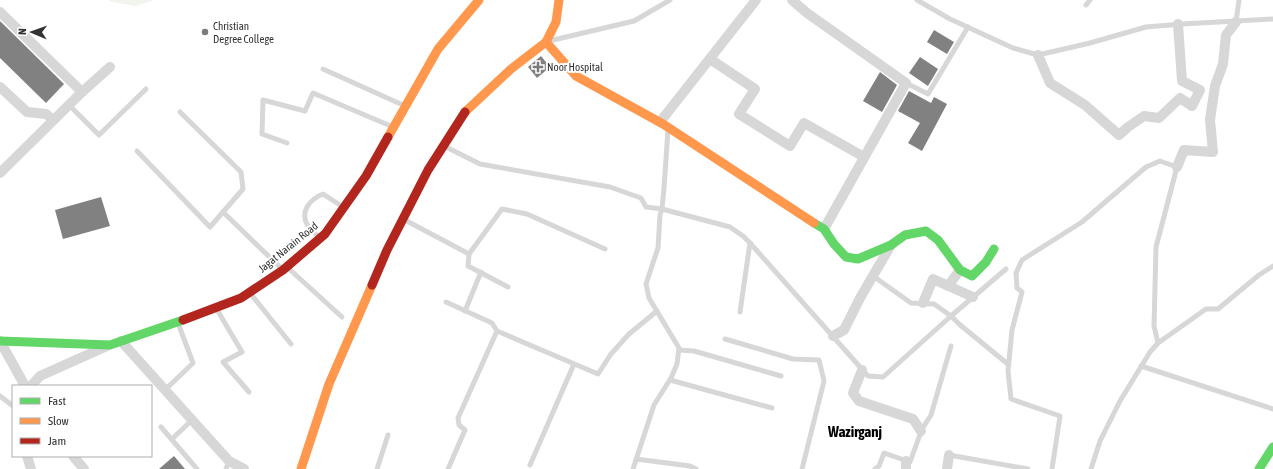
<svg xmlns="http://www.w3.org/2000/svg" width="1273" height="469" viewBox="0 0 1273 469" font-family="'Asap Condensed',sans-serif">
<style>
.green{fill:#f1f5ed}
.building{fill:#818181}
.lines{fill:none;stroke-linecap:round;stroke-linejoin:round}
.lane{stroke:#d7d7d7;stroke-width:5}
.street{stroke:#d7d7d7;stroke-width:10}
.fast{stroke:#63d668;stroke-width:9}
.slow{stroke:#ff974d;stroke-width:9}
.jam{stroke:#b3261e;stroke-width:9}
.poi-dot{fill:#7a7a7a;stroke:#fff;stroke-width:1.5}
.labels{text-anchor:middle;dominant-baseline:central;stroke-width:4;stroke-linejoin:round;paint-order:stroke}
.poi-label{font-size:11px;fill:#333;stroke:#fff;text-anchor:start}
.street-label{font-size:11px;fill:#333;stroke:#fff}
.district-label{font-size:15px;font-weight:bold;fill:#000;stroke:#fff}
</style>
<rect width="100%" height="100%" fill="#fff"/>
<!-- green -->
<path class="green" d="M108 0H154L136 6 112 2Z"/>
<!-- building -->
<g class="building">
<path d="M0 21 64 84 46 103 0 58Z"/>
<path d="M934 30 954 42 947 54 927 42Z"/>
<path d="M541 56 550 67 537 78 528 67Z"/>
<path d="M920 57 938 69 928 86 909 73Z"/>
<path d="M880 72 897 85 882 112 863 101Z"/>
<path d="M909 91 931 103 934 97 947 104 922 151 908 143 920 123 898 111Z"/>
<path d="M101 197 110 226 63 239 55 210Z"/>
<path d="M174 456 185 469H159Z"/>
</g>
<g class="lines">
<!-- lane -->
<g class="lane">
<path d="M917 0 950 19 1013 48 1038 55 1090 43 1146 27 1182 24 1273 19"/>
<path d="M1086 5 1090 0"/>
<path d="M1236 22 1239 0"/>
<path d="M549 41 634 21 670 0"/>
<path d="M323 69 405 106"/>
<path d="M906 83 928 94 968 27"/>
<path d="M69 105 99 135 146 89"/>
<path d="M287 143 262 134 263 100 305 111 313 93 393 127"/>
<path d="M444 146 480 164 610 187 641 198 646 207 662 209 730 227 743 236 750 243 740 312"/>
<path d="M137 151 210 227 243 189 241 172 180 112"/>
<path d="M223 212 283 270"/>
<path d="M403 219 469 254 468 266 508 287"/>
<path d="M319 237C316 234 311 230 308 226 299 212 310 199 323 194L343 207"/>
<path d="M750 243 868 376 883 377 951 316 1006 269"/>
<path d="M469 254 502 209 527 214 605 249"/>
<path d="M287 267 342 317"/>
<path d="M873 276 911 303 934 304 951 316 959 324 1009 365"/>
<path d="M250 293 291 344"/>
<path d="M446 302 492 323 497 331 598 374 611 354 629 334 657 311"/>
<path d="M216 308 242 352 223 362 249 392"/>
<path d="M465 311 481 272"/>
<path d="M725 339 793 359 819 360 824 381 802 469"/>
<path d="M679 350 694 351 781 376"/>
<path d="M1141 366 1273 409"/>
<path d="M670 380 772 408"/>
<path d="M165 390 193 363 178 323"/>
<path d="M0 396 13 406"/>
<path d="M161 427 197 469"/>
<path d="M172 439 192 420"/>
<path d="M949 455 1028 469"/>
<path d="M636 459 690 466 696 469"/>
<path d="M530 465 574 364"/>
<path d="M226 469 229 461"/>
<path d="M377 469 388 435"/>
<path d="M448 469 465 430 459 425 458 418 497 331"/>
<path d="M633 469 654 405 671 378 677 364 679 348 649 298 646 284 658 248 660 215 662 209 664 188 668 130"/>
<path d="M875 469 879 466 884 453 910 462 922 429 931 415 951 346"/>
<path d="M1052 469 1060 416 1011 399 1008 371 1012 330 1022 292 1017 288 1016 273 1022 260 1082 222 1146 167 1160 161 1177 167 1156 247 1154 326 1158 343"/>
<path d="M1091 469 1100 441 1120 401 1150 352 1158 343 1206 309H1218L1259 275 1273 266"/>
</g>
<!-- street -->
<g class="street">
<path d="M792 0 807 13 906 83 824 229"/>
<path d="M0 12 82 92"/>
<path d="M1038 55 1050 83 1085 105 1119 135 1128 127 1144 116 1159 118 1180 98 1192 106 1200 90 1182 81 1178 24"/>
<path d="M710 59 755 89 739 114 790 146 804 123 864 157"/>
<path d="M0 87 27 112 46 114 53 120"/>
<path d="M660 122 756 0"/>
<path d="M1177 167 1184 150 1213 152 1210 120 1215 86 1223 64 1226 35 1236 22"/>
<path d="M0 173 82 92 110 67"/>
<path d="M948 286 960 270"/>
<path d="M923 303 933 279 973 297"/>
<path d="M833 336 844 330 860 298 891 245"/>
<path d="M0 341 25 386"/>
<path d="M121 341 229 461 244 469"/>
<path d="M862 370 853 393 859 401 913 419 921 431"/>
<path d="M31 386 40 376 107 346"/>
<path d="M27 456 31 469"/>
<path d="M73 456 84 469"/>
<path d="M906 469V461"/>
<path d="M947 469 949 455"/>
</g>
<!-- fast -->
<g class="fast">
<path d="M814 223 824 229 834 244 846 257 858 259 891 245 905 235 926 231 938 240 960 270 972 276 986 262 994 249"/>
<path d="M0 341 110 345 183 320"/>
<path d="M1259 469 1273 447"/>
</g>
<!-- slow -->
<g class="slow">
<path d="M546 42 576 76 663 124 814 223"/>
<path d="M465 112 511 69 546 42 556 22 559 0"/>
<path d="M388 137 438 49 479 0"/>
<path d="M301 469 329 384 372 285"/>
</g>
<!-- jam -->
<g class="jam">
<path d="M372 285 387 250 428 170 465 112"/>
<path d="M183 320 241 298 283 270 325 234 366 176 388 137"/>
</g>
</g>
<!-- markers -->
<g class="poi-dot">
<circle cx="205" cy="32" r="4"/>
<path d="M536 61h4v4h4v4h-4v4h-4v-4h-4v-4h4z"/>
</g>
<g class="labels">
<!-- poi labels -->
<g class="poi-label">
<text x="213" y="26">Christian<tspan x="213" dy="13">Degree College</tspan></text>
<text x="547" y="67">Noor Hospital</text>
</g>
<!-- street labels -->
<g class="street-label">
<text transform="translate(288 247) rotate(-39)">Jagat Narain Road</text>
</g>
<!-- district labels -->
<g class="district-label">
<text x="855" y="431">Wazirganj</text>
</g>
</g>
<!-- legend -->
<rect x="12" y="385" width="140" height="72" fill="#ffffff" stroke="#adadad"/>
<rect x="20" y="398" width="20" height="6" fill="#63d668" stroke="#adadad"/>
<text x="48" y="405" font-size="12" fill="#333333">Fast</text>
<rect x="20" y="418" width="20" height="6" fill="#ff974d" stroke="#adadad"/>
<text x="48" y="425" font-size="12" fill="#333333">Slow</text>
<rect x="20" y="438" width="20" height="6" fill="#b3261e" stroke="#adadad"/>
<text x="48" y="445" font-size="12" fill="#333333">Jam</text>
<!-- north arrow -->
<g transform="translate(32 32) rotate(272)" stroke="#ffffff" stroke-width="3" paint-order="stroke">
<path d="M0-3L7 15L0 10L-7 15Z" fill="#333333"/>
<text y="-6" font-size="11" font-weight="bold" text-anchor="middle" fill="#333333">N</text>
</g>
</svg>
